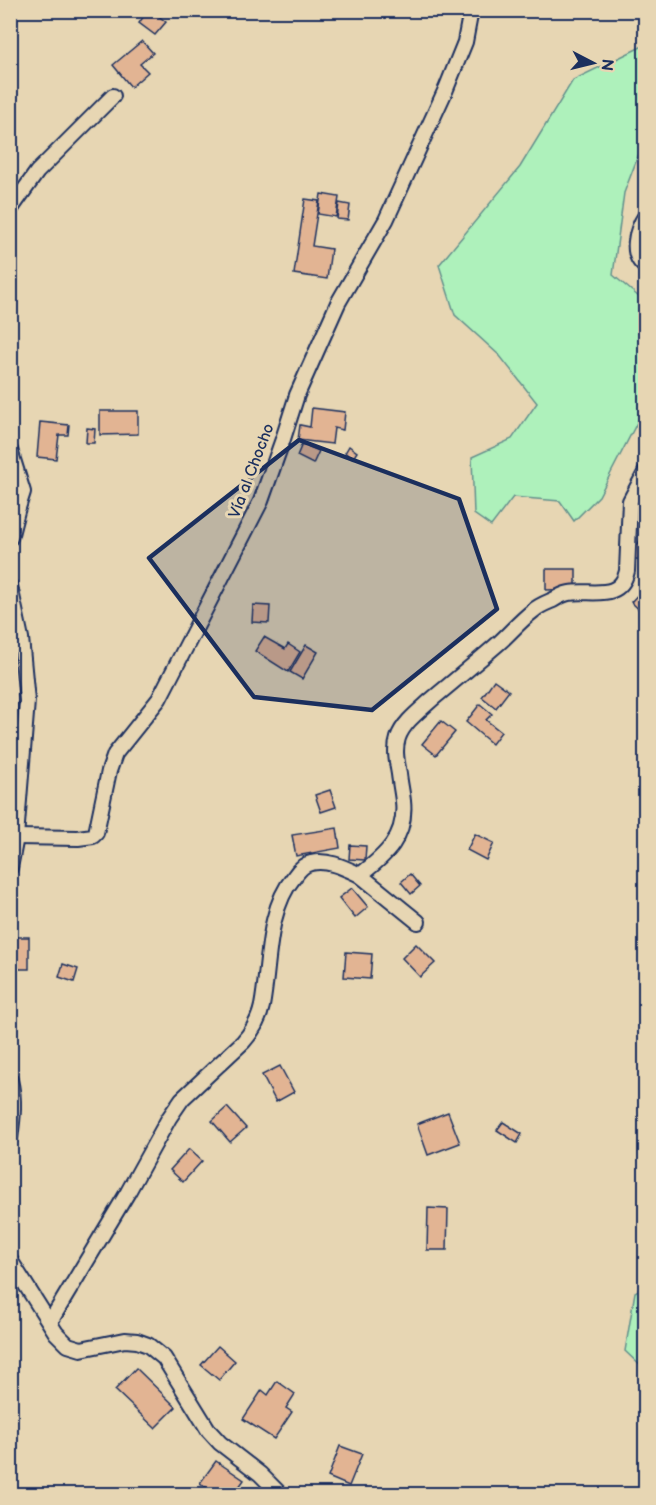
<svg xmlns="http://www.w3.org/2000/svg" width="656" height="1505" viewBox="0 0 656 1505" font-family="'Balsamiq Sans',sans-serif">
<style>
.green{fill:#aef1bb;stroke:#64908c;stroke-width:1.5}
.building{fill:#e2b493;stroke:#1b2f5e;stroke-width:1.5}
.lines{fill:none;stroke-linecap:round;stroke-linejoin:round}
.minor-casing{stroke:#1b2f5e;stroke-width:18}
.minor{stroke:#e7d6b3;stroke-width:14}
.marked{fill:#1b2f5e;fill-opacity:0.2;stroke:#1b2f5e;stroke-width:4.5;stroke-linejoin:round}
.labels{text-anchor:middle;dominant-baseline:central;stroke-width:6;stroke-linejoin:round;paint-order:stroke}
.street-label{font-size:16px;fill:#1b2f5e;stroke:#e7d6b3}
</style>
<rect width="100%" height="100%" fill="#e7d6b3"/>
<filter id="ink" filterUnits="userSpaceOnUse"><feTurbulence type="fractalNoise" baseFrequency=".0167" numOctaves="2"/><feDisplacementMap in="SourceGraphic" scale="12" xChannelSelector="R" yChannelSelector="G"/><feConvolveMatrix kernelMatrix="1 2 1 2 8 2 1 2 1" color-interpolation-filters="sRGB"/></filter>
<g filter="url(#ink)">
<!-- green -->
<g class="green">
<path d="M645 45V138L624 193 613 275 645 302V407L599 496 574 521 560 501 513 497 491 526 474 514 472 457 512 439 537 403 500 356 455 315 439 265 520 167 573 80Z"/>
<path d="M645 1286V1370L625 1351 635 1292Z"/>
</g>
<!-- building -->
<g class="building">
<path d="M148 10H151L166 22 155 35 139 23Z"/>
<path d="M142 41 153 53 140 64 148 72 131 87 113 65Z"/>
<path d="M321 194 339 197 336 217 318 214Z"/>
<path d="M305 199 319 201 312 246 331 249 327 279 294 274Z"/>
<path d="M339 203 350 205 348 220 337 219Z"/>
<path d="M312 408 345 412 343 430 334 428 332 444 298 440 300 425 310 427Z"/>
<path d="M100 411H138V434L100 435Z"/>
<path d="M40 422 69 425 68 435H59L56 459 37 457Z"/>
<path d="M87 428 95 429 94 443H86Z"/>
<path d="M302 444 319 451 313 464 297 456Z"/>
<path d="M349 446 357 452 353 458 345 453Z"/>
<path d="M642 537 646 539V546L638 560 631 556Z"/>
<path d="M646 546V563L645 564 638 560Z"/>
<path d="M546 569H576V589L546 590Z"/>
<path d="M645 587 646 588V616L631 602Z"/>
<path d="M253 605 270 606 269 623 252 622Z"/>
<path d="M264 637 285 649 288 644 300 652 288 672 255 651Z"/>
<path d="M306 645 318 652 302 679 290 672Z"/>
<path d="M494 680 509 691 496 708 482 697Z"/>
<path d="M480 704 492 714 486 720 501 732 492 744 466 722Z"/>
<path d="M441 721 455 732 436 755 422 744Z"/>
<path d="M330 790 336 807 321 812 315 795Z"/>
<path d="M337 828 340 848 296 856 292 835Z"/>
<path d="M475 834 494 843 486 860 467 850Z"/>
<path d="M350 845 366 846 365 860 349 859Z"/>
<path d="M410 874 420 886 411 894 401 882Z"/>
<path d="M352 888 368 907 355 918 339 898Z"/>
<rect x="10" y="937" width="19" height="32"/>
<path d="M416 944 435 963 420 977 402 958Z"/>
<path d="M346 952 372 954 370 979 344 977Z"/>
<path d="M63 964 78 969 74 982 59 977Z"/>
<path d="M280 1066 294 1092 276 1102 262 1075Z"/>
<path d="M227 1107 246 1128 230 1142 212 1121Z"/>
<path d="M448 1112 460 1143 428 1155 417 1124Z"/>
<path d="M503 1122 522 1134 517 1143 497 1130Z"/>
<path d="M189 1149 202 1161 183 1182 170 1170Z"/>
<path d="M428 1208 448 1209 447 1250H427Z"/>
<path d="M218 1346 235 1361 219 1380 201 1365Z"/>
<path d="M136 1368 176 1407 155 1428 115 1390Z"/>
<path d="M277 1381 295 1394 286 1408 292 1412 274 1439 243 1419 262 1390 268 1395Z"/>
<path d="M340 1446 362 1454 349 1486 328 1477Z"/>
<path d="M216 1461 244 1480 234 1494H212L213 1492 200 1483Z"/>
</g>
<g class="lines">
<!-- minor casing -->
<g class="minor-casing">
<g id="minor">
<path d="M10 210 37 172 113 96"/>
<path d="M646 215C636 230 629 255 646 267"/>
<path d="M10 450 23 492 17 511 10 538"/>
<path d="M10 586 21 638 27 701 16 837 10 868"/>
<path d="M16 837 78 838 93 836 96 833 109 771 115 754 159 699 261 501 283 439 297 395 338 303 386 220 446 89 465 42 471 10"/>
<path d="M360 875 418 922"/>
<path d="M10 1080C15 1099 13 1118 10 1138"/>
<path d="M10 1260 56 1333 68 1345 81 1349 125 1340 137 1341 148 1345 164 1358 209 1431 220 1443 260 1474 280 1494"/>
<path d="M50 1322 128 1192 169 1118 182 1099 243 1042C252 1032 259 1020 262 1006 270 964 266 911 294 877 298 871 304 864 311 863 328 859 345 868 360 875 385 856 407 837 403 801 402 792 400 783 399 774 397 762 394 750 398 738 403 723 419 711 430 701 454 681 477 662 500 642 511 632 521 620 533 611 538 606 546 603 553 600 558 597 564 594 569 593 591 589 620 602 627 571L630 501 646 471"/>
</g>
</g>
<!-- minor -->
<use href="#minor" class="minor"/>
</g>
</g>
<!-- marked area -->
<path class="marked" d="M299 440 459 499 497 609 372 710 254 697 149 558Z"/>
<g class="labels">
<!-- street labels -->
<g class="street-label">
<text transform="translate(252 471) rotate(-69)">Vía al Chocho</text>
</g>
</g>
<!-- margin -->
<rect width="656" height="1505" fill="none" stroke="#e7d6b3" stroke-width="36"/>
<rect x="18" y="18" width="620" height="1469" fill="none" stroke="#1b2f5e" stroke-width="2" filter="url(#ink)"/>
<!-- north arrow -->
<g transform="translate(593 63) rotate(97)" stroke="#e7d6b3" stroke-width="4.5" paint-order="stroke">
<path d="M0-4.5L10 22L0 15L-10 22Z" fill="#1b2f5e"/>
<text y="-9" font-size="16" font-weight="bold" text-anchor="middle" fill="#1b2f5e">N</text>
</g>
</svg>
